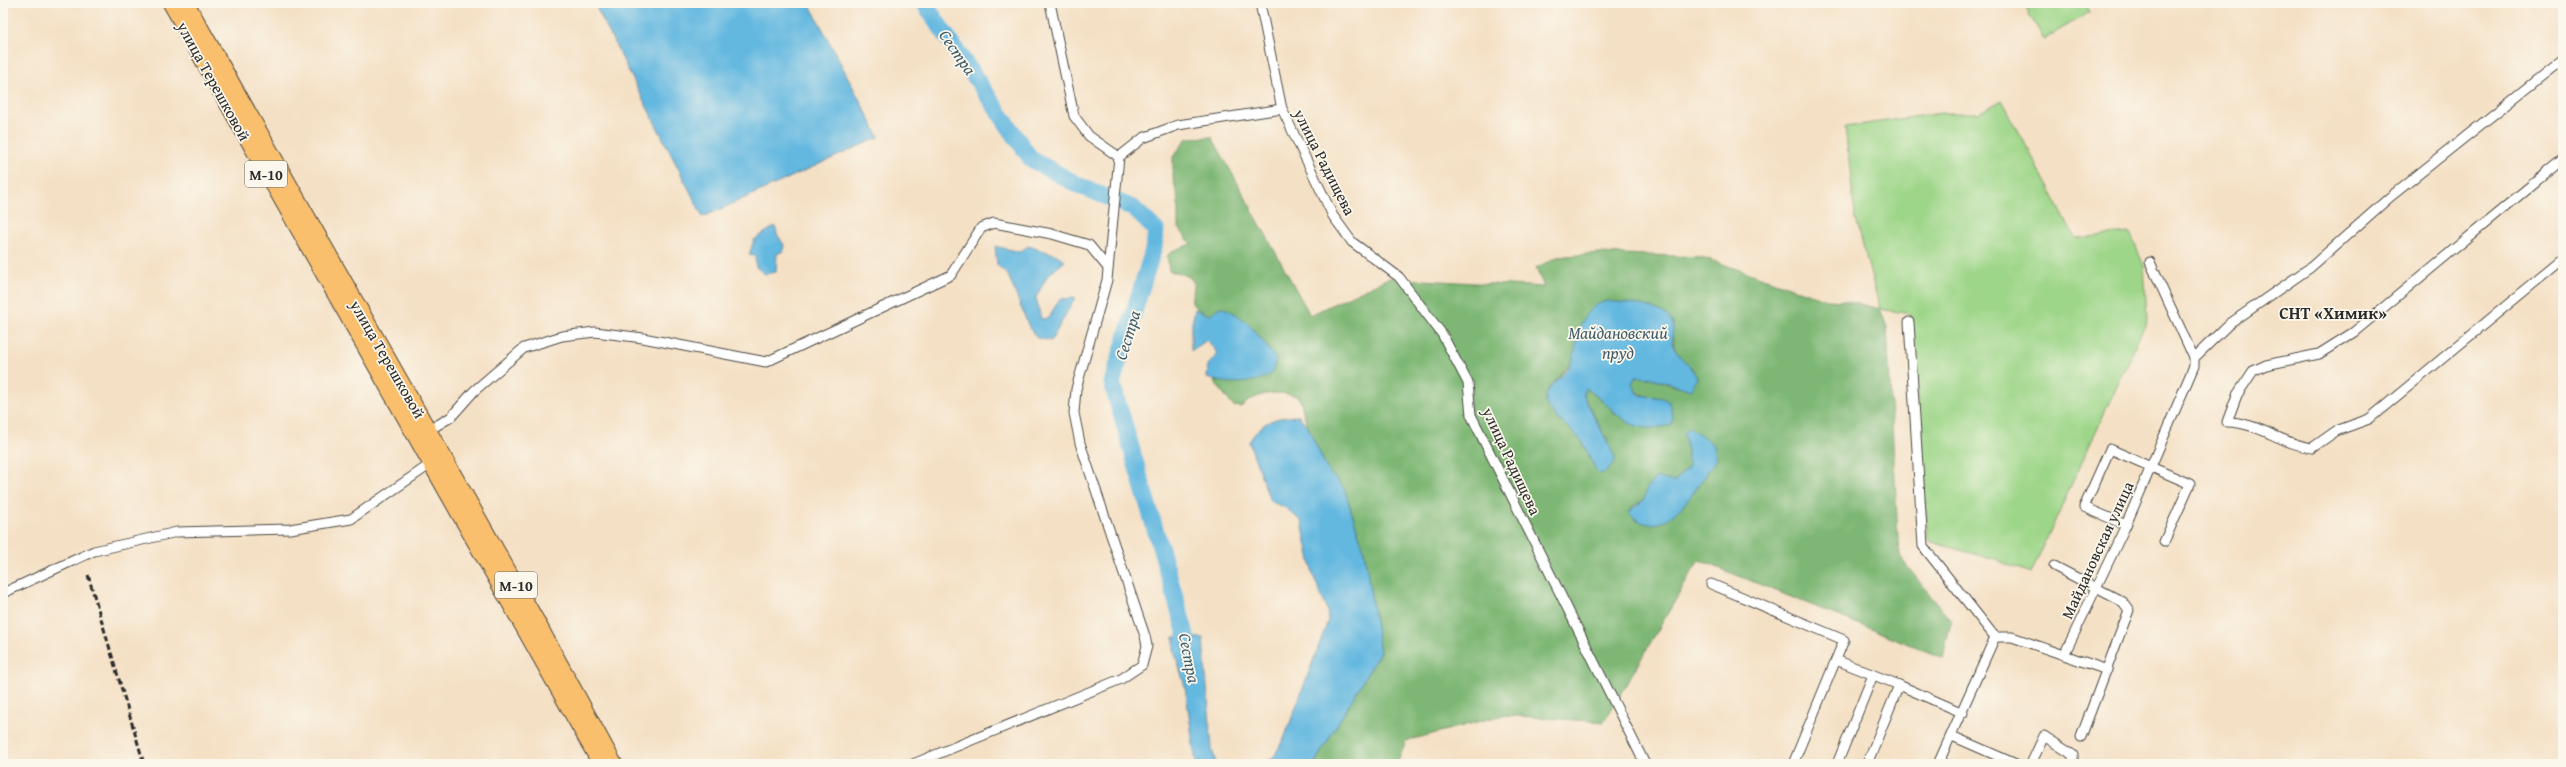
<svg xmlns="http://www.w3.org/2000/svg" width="2566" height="767" viewBox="0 0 2566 767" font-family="'Gentium Book Plus',serif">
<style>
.green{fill:#9ed689;stroke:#64805a}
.forest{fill:#7eb775;stroke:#547150;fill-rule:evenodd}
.water{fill:#64b8e0;stroke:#487286}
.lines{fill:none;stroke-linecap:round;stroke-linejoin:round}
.river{stroke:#64b8e0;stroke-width:17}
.minor-casing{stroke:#494642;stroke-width:11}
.trunk-casing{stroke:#494642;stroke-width:18}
.minor{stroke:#fff;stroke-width:9}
.trunk{stroke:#f9bf6d;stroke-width:16}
.rail{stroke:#2b2b2b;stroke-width:3;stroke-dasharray:6 3;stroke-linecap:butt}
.labels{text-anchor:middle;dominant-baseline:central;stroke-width:3.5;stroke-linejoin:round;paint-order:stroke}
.shield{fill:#fbf7ec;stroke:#696865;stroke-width:1}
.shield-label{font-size:15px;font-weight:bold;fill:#2b2b2b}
.street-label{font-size:16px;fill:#2b2b2b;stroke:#fbf7ec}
.water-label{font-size:17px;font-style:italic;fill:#3f5c6a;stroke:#fbf7ec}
.neighbourhood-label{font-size:17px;font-weight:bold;fill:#2b2b2b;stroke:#fbf7ec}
</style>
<rect width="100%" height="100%" fill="#fbf7ec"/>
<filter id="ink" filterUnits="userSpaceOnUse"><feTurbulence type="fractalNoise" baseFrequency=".025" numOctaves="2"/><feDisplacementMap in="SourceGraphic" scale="8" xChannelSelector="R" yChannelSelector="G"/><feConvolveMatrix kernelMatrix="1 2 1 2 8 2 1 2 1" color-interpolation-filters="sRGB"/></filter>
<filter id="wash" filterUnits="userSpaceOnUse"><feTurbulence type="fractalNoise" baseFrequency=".012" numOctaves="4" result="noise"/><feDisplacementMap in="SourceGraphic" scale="16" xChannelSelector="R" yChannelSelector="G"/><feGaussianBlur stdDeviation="0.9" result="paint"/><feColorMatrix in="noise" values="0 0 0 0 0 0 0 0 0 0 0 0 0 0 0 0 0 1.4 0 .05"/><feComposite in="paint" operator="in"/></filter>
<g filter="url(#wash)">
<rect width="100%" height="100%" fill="#f4e0c4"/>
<!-- green -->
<g class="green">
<path d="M2035 3H2085L2090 12 2044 39 2026 9Z"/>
<path d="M2002 100 2075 238 2130 233 2144 266 2147 320 2031 573 1999 561 1928 541 1911 314 1880 309 1855 215 1845 127 1941 113H1979Z"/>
</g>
<!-- forest -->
<path class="forest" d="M1212 137 1310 315 1388 278 1544 287 1536 268 1557 257 1597 253 1702 257 1827 300 1847 301 1880 309 1887 327 1899 556 1951 621 1943 658 1699 560 1604 722 1503 715 1406 741 1397 764H1314L1380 652 1364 551 1344 488 1328 471 1308 427 1299 397C1278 390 1257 392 1241 407L1233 406 1214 381 1247 382 1220 307 1209 315C1175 302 1204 290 1190 278 1186 274 1175 272 1169 271L1167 256 1172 251 1191 244 1178 227V199L1173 178V157L1187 138ZM1673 324C1670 348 1677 355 1694 371L1677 387 1652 378 1636 377 1632 383C1637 398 1649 396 1663 398L1616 415 1608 405 1585 388 1583 395 1608 441 1597 471 1582 441 1548 409V389L1572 362ZM1689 466 1637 521 1632 507 1674 482Z"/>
<!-- water -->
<g class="water">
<path d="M594 3H809L879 137 703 217Z"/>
<path d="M775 226 777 234 784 245 783 251 777 254 776 272 765 274 756 267 755 256 749 255 754 240Z"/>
<path d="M1028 246 1057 255 1065 261 1048 275 1036 297 1041 319 1048 318 1060 299 1075 298 1051 341 1037 338 1029 327 1008 275 997 265 995 246 1020 252Z"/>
<path d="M1606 301C1622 303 1668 304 1673 325 1674 332 1670 338 1673 346 1679 358 1691 365 1697 378L1691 390 1652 378 1636 377 1632 383 1639 395 1663 398 1669 402 1673 417 1671 425C1624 437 1620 410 1585 388L1583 395 1615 457 1614 464 1603 474 1597 472 1582 441 1548 409C1538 386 1566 379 1572 361 1581 336 1575 311 1606 301Z"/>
<path d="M1220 307C1246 314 1260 338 1276 359L1273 373C1255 385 1227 385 1207 378L1208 365 1218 354 1207 340 1191 351V328L1195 309 1209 315Z"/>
<path d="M1299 416 1308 427 1328 471 1344 488 1364 551 1380 652 1314 764H1266L1275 755 1285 736 1328 621 1327 610 1313 575 1302 522 1286 508 1270 501 1249 442C1262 421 1274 417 1299 416Z"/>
<path d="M1691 428 1714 445 1716 459C1698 485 1664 551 1628 512L1644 500 1647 488 1656 477 1674 482 1689 466 1684 431Z"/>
<path d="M1174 637 1203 638 1212 748 1216 764H1196L1185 687 1174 650Z"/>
</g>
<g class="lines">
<!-- river -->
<path class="river" d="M924 3 1031 159 1078 185 1133 208 1156 230 1154 247 1112 383 1185 631 1191 660"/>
</g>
</g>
<g filter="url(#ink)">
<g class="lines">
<!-- minor casing -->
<g class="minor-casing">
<g id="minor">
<path d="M1050 3 1074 116 1089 136 1119 157"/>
<path d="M1282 109 1333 216 1352 242 1399 277 1442 334 1468 383 1471 415 1645 764"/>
<path d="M2563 159 2354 332 2319 354 2266 365 2253 371 2237 395 2227 422C2258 422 2281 444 2312 448L2336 431 2369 419 2563 259"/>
<path d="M1909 322 1923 546 1995 637"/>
<path d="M2194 358 2228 325 2311 267 2390 197 2563 59"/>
<path d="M426 432 451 417 474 391 524 348 562 336 595 332 643 338 766 362 951 275 981 228 994 223 1052 234 1089 245 1108 268"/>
<path d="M2126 525 2084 507 2110 449 2190 484 2164 542"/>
<path d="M2054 566 2123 602 2129 610 2081 737"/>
<path d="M1711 584 1844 640 1793 764"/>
<path d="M3 593 94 551 177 532 290 529 351 519 435 461"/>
<path d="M1995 637H2012L2064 655 2126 525 2194 366V358L2150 262"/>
<path d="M2064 655 2107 670"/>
<path d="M1836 660 1899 685 1867 764"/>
<path d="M1899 685 1963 713"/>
<path d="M1952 736 2016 764"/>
<path d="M913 764 1121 679 1142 665 1147 646 1145 636 1080 443 1074 413 1076 389 1107 280 1119 157 1143 138 1178 125 1282 109 1260 3"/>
<path d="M1837 764 1873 675"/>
<path d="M1938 764 1995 637"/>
<path d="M2031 764 2044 736 2073 755V764"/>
</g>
</g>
<!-- trunk casing -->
<g class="trunk-casing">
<g id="trunk">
<path d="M171 3 601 764"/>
<path d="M186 3 535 619 614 764"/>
</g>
</g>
<!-- minor -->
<use href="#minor" class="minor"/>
<!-- trunk -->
<use href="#trunk" class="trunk"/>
<!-- rail -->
<path class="rail" d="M88 575 144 764"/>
</g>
</g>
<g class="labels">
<!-- shield labels -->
<g class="shield">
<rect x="245" y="161" width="42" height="26" rx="3"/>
<rect x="495" y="572" width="42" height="26" rx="3"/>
</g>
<g class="shield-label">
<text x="266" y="174">М-10</text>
<text x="516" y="585">М-10</text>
</g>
<!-- street labels -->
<g class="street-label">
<text transform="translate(214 81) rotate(61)">улица Терешковой</text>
<text transform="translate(1325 162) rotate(63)">улица Радищева</text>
<text transform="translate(388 359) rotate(60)">улица Терешковой</text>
<text transform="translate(1512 461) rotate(65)">улица Радищева</text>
<text transform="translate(2097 550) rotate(-65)">Майдановская улица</text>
</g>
<!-- water labels -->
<g class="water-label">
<text transform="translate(958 52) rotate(55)">Сестра</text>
<text x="1618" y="332">Майдановский<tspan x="1618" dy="20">пруд</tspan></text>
<text transform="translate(1127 335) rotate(-73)">Сестра</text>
<text transform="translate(1190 658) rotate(79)">Сестра</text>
</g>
<!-- neighbourhood labels -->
<g class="neighbourhood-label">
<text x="2333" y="312">СНТ «Химик»</text>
</g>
</g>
<!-- margin -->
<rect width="2566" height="767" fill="none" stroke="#fbf7ec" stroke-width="16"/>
</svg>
